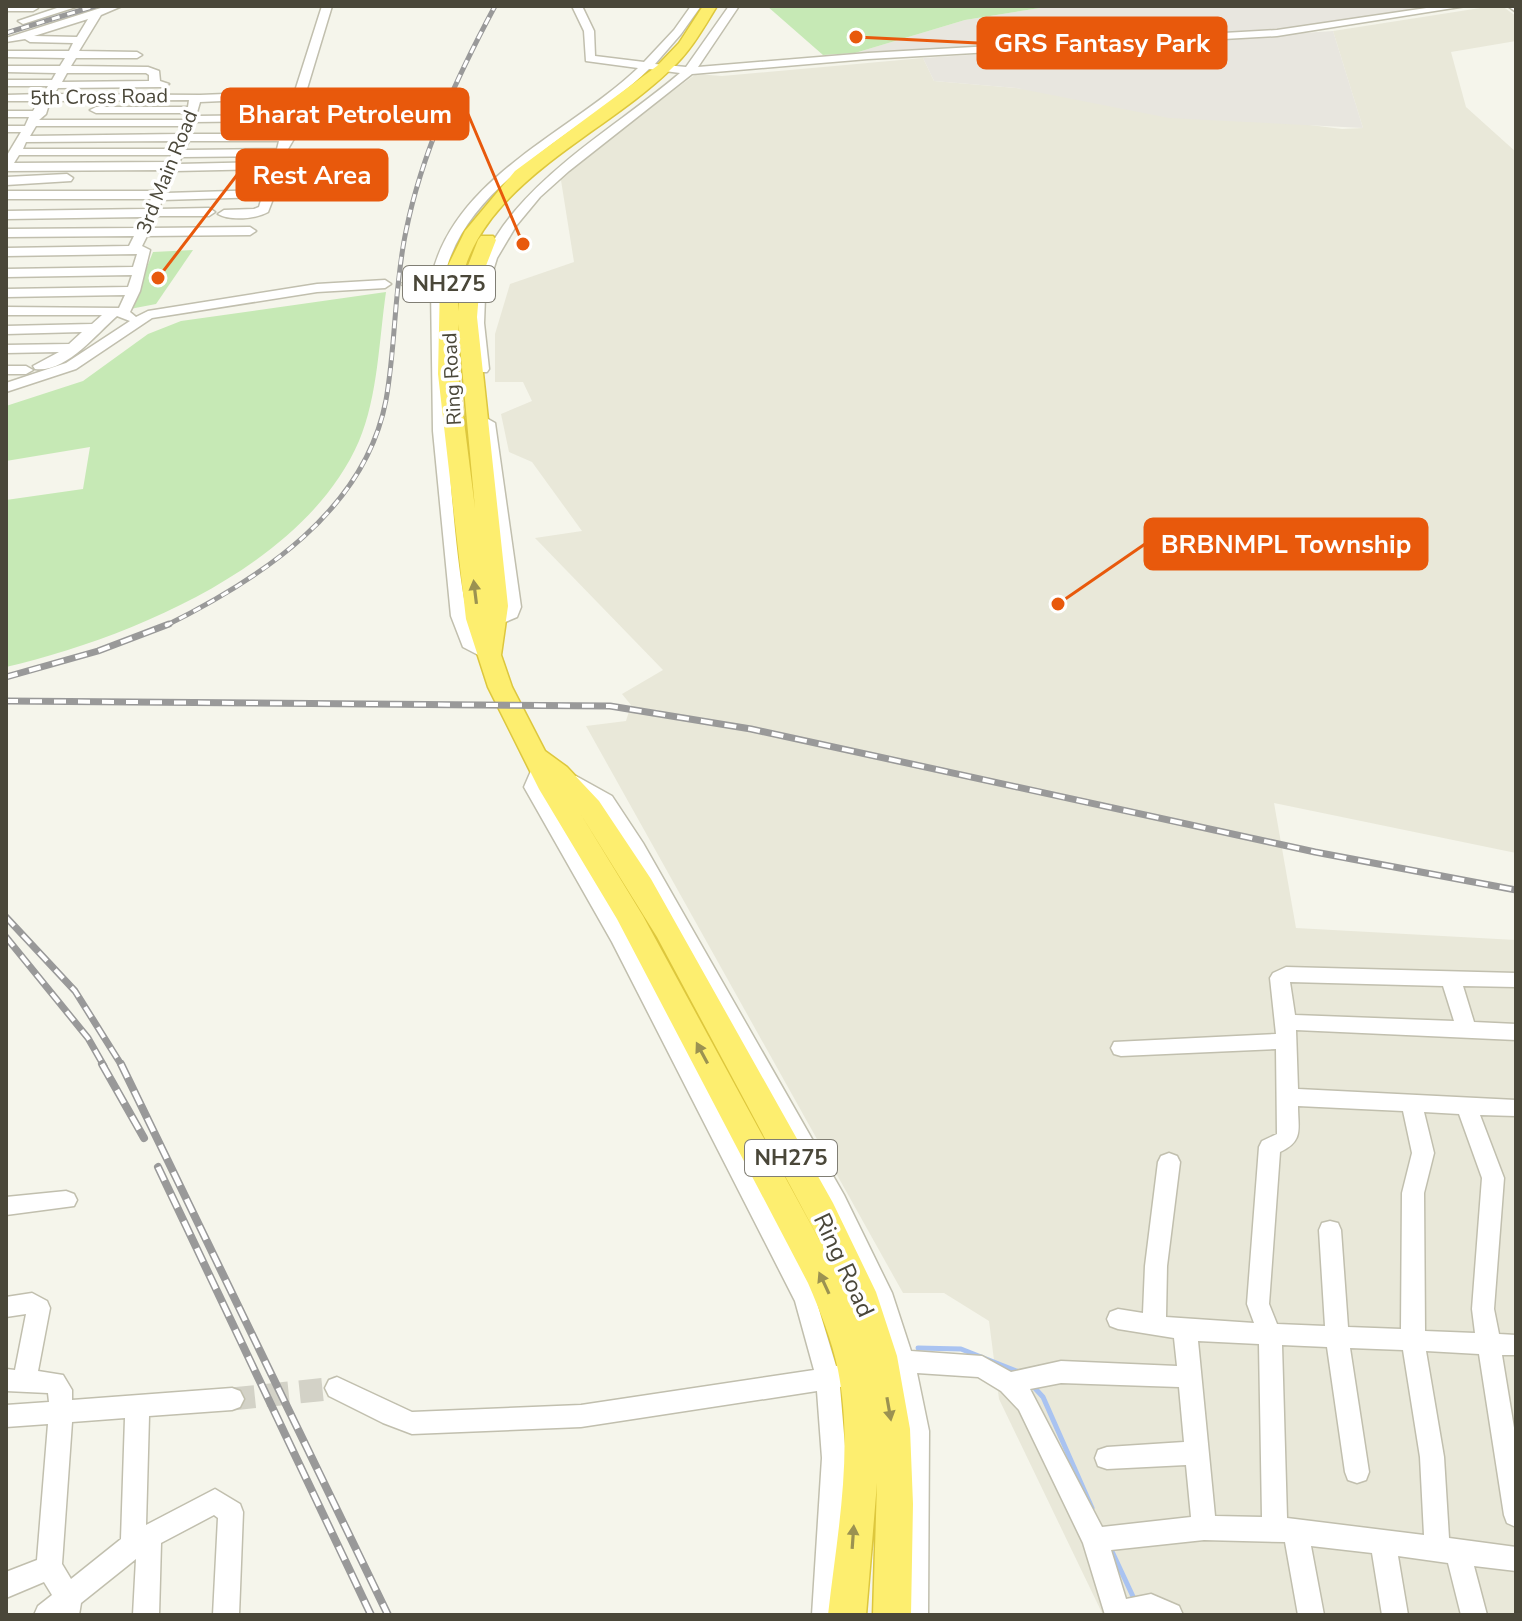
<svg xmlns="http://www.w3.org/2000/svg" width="1522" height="1621" viewBox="0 0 1522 1621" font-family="'Nunito Sans',sans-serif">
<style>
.residential{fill:#e9e8d9}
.industrial{fill:#e8e6df}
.green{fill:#c6e9b5}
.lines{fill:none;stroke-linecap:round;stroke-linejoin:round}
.stream{stroke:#a9c3f1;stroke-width:5}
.minor-tunnel{stroke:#d3d2c7;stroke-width:23;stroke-dasharray:23 11;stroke-linecap:butt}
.minor-casing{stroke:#c1bfae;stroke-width:3}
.highway-casing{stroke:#ddc73d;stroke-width:3}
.minor{fill:#fff;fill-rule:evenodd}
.highway{fill:#fdee6f;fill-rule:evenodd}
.rail-far2-casing{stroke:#999;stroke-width:5}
.rail-far1-casing{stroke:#999;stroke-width:7}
.rail-casing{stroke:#999;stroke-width:8}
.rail-far2{stroke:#fff;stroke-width:3;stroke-dasharray:8;stroke-linecap:butt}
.rail-far1{stroke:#fff;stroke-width:4;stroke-dasharray:12;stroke-linecap:butt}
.rail{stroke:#fff;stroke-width:5;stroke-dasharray:15;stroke-linecap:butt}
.oneway{fill:#9b9251}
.labels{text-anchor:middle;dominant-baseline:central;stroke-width:7;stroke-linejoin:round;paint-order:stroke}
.far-street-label{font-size:20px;fill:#4a4739;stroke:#fff}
.shield{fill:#fff;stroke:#807e74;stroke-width:2}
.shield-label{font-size:22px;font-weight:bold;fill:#4a4739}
.street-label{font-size:24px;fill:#4a4739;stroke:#fff}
.leader{fill:none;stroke:#e8590c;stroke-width:3}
.callout-dot{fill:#e8590c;stroke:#fff;stroke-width:3}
.callout{fill:#e8590c;stroke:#e8590c;stroke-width:3}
.callout-label{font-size:26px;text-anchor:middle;font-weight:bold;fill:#fff}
</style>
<rect width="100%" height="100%" fill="#f5f5eb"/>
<!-- residential -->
<path class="residential" d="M1493 6H1502L1516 16V41L1451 52 1466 107 1516 152V853L1274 803 1296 928 1516 940V1615H1103L999 1399 989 1321 944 1293H903L586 726 626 721 631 705 622 694 663 670 535 538 582 531 532 462 509 452 501 414 532 401 523 382H495V334L510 284 574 262 560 174 696 74 722 76 923 58 934 81 1016 88 1342 129 1363 128 1333 31Z"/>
<!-- industrial -->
<g class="industrial">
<path d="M1052 6H1435L1284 29 855 53 965 20Z"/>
<path d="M1333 31 1363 128 1169 118 1016 88 934 81 923 58Z"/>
</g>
<!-- green -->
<g class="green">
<path d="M767 6H1052L965 20 855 53 823 55Z"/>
<path d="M193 250 156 304 130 309 153 252Z"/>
<path d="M386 292C379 340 378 396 359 441 305 566 130 638 6 667V500L83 489 90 447 6 461V406L83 381 148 334 181 321Z"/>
</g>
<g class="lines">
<!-- stream -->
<g class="stream">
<path d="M918 1348 961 1349 1019 1372"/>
<path d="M1031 1384 1043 1397 1092 1508"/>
<path d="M1109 1545 1136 1603"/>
</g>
<!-- minor-tunnel -->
<path class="minor-tunnel" d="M232 1399 337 1388"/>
<!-- minor casing -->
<g class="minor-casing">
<g id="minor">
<path d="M6 6H37L38 8 33 11H6Z"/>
<path d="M63 6H79L23 24 18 21Z"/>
<path d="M107 6H122L101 15 79 51 137 52 142 55 137 58H76L71 66 148 67 159 71 160 81 169 84 164 87 58 88 54 94 200 95 295 91 322 6H332L293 135 295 137 288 149 291 152 287 155 286 165 268 212C256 219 230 221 218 214L224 210 254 209 259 207 262 197 162 200 159 209 209 208 215 212 209 216H155L150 228 250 227 256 231 250 235 147 236 142 246 150 250 140 291 130 312 136 317 148 311 317 284 385 280 391 284 385 288 317 292 152 318 76 369 6 392V383L66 363 130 321 117 316C95 335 66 373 35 369L33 366 59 352 6 353V345L69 344 82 332 6 334V326L92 324 102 315H6V307L119 308 125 295 6 297V289L128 287 132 275 6 277V269L133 267 137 254 6 256V248L129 246 134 236 6 237V229L138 228 143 217 6 219V211L146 209 151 199H6V191H154L164 170 6 171V157L21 132H6V126H25L29 117H6V111H33L39 101H6V95L43 94 48 86H6V80H52L56 73 6 72V66H60L65 58 6 57V51H69L73 43 30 42 25 39 6 42V38ZM88 19 77 37 34 36ZM67 73H146L149 75V81L62 82ZM293 98 288 115 196 116 200 102ZM189 100 188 107H96L90 110 96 113H186L184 120H39L46 114 50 101ZM285 121 282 134H191L194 122ZM36 126H182L180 134 30 136ZM177 141 174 149H23L26 142ZM189 141H279L277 149 185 150ZM19 155H171L168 162 14 163ZM275 156 273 162 178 164 182 157ZM271 169 264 190 166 193 175 171Z"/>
<path d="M572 6H582L594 31 595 56 644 62 674 30 691 6H701L681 34 655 64 686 67 729 6H739L698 67 868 53 1277 30 1440 6H1466L1277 36 868 59 692 74 569 171 540 197 516 226 497 258 485 297 484 323 489 369 487 372H477C473 361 473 348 471 336 459 211 600 142 680 73L649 69C582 134 465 181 444 278L452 282 444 286C440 334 453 613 477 641 482 647 491 649 496 655L488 660 463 647 451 616 433 431 431 287 407 288 401 284 407 280 431 279C453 177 569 134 638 68L586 61 584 31Z"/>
<path d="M1508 6H1516V12Z"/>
<path d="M67 174 73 178 71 181 6 185V177Z"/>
<path d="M6 366H26L33 370 26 374H6Z"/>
<path d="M488 419 495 423 521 607 517 617 496 626 488 621 505 607 481 423Z"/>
<path d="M540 762 549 768 542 787 631 941 814 1293 836 1366 889 1356 870 1293 828 1207 630 851 600 804 564 784 561 780 564 776H576L612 796 643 843 844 1195 892 1293 911 1351 982 1356 1011 1372 1061 1361 1177 1366 1174 1338 1118 1329 1110 1326 1107 1319 1110 1312 1118 1309 1143 1313 1145 1266 1158 1162 1161 1156 1169 1153 1177 1156 1180 1162 1167 1266 1166 1317 1254 1323 1247 1304 1259 1147 1262 1141 1277 1134 1276 1049 1121 1056 1114 1054 1111 1048 1114 1042 1276 1034 1270 978 1273 973 1286 967 1516 973V987L1463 986 1474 1022 1516 1024V1040L1296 1030 1298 1089 1516 1100V1116L1480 1115 1504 1178 1494 1309 1499 1334 1516 1335V1355H1502L1516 1440V1527L1507 1523 1504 1515 1479 1354 1426 1351 1444 1457 1449 1538 1516 1547V1571L1474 1566 1487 1615H1461L1448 1563 1398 1556 1408 1615H1382L1372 1553 1311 1546 1324 1615H1298L1285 1542 1204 1540 1111 1550 1126 1599 1151 1594 1179 1606 1183 1615H1105L1083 1543 1019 1410 1001 1391 978 1377 917 1373 929 1431 928 1615H902L905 1431 894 1376 840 1387 846 1458 838 1615H812L822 1458 817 1391 581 1427 412 1434 383 1423 329 1396 325 1388 329 1380 337 1377 412 1412 581 1405 814 1370 795 1301 612 942 524 787 534 764ZM1290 982 1443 986 1454 1021 1295 1015ZM1298 1106 1403 1111 1412 1153 1402 1193 1401 1329 1348 1327 1341 1230 1338 1223 1330 1221 1322 1223 1319 1230 1325 1326 1277 1324 1269 1304 1280 1152C1304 1141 1298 1129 1298 1106ZM1424 1112 1459 1114 1482 1178 1472 1309 1475 1333 1425 1331 1424 1193 1434 1153ZM1198 1341 1259 1344 1262 1517 1215 1516ZM1282 1345 1327 1347 1345 1472 1348 1480 1357 1483 1366 1480 1369 1472 1350 1348 1403 1350 1420 1457 1424 1535 1287 1518ZM1061 1383 1179 1387 1184 1442 1107 1447 1098 1450 1095 1458 1098 1466 1107 1469 1186 1465 1191 1517 1102 1527 1030 1389Z"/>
<path d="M66 1191 74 1194 77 1200 74 1206 6 1215V1197Z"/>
<path d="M32 1293 47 1301 50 1308 38 1371 63 1375 72 1390V1400L232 1388 240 1391 244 1399 240 1407 232 1410 149 1416 146 1525 215 1489 240 1504 243 1512 239 1615H213L218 1518 214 1515 161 1543 159 1615H133L136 1559 81 1603 79 1615H34L38 1606 52 1595 44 1582 6 1598V1572L37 1560 48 1424 6 1427V1405L49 1402 48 1393 6 1391V1369L15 1370 26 1314 6 1317V1297ZM125 1418 121 1539 71 1579 62 1564 72 1422Z"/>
</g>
</g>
<!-- highway casing -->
<g class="highway-casing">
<path id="highway" d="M703 6H717C703 29 690 52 670 70 597 141 459 192 458 311L462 281 478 240 481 236H493L496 240 480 281 477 317 508 606 501 655 512 687 545 751 567 767 599 801 651 879 833 1203 876 1292 897 1356 910 1429 913 1504 911 1615H873L877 1483 866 1615H828C837 1535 854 1450 838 1370 832 1340 820 1311 808 1283L617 919 539 789 488 687 466 619 438 374 440 282 465 231 515 171 657 66 679 43ZM458 324 475 508 458 374ZM580 813 657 937 828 1256 643 916Z"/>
</g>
<!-- minor -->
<use href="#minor" class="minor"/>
<!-- highway -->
<use href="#highway" class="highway"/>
<!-- rail-far2 casing -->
<g class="rail-far2-casing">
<g id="rail-far2">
<path d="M6 33 95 6"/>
<path d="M165 626C260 579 365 511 386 400 396 344 394 287 406 231 422 152 457 77 495 6"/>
</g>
</g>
<!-- rail-far1 casing -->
<g class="rail-far1-casing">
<g id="rail-far1">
<path d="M6 677 98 651 169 624"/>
<path d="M6 701 610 706 751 729 1315 852 1516 890"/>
<path d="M6 917 75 991 122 1066"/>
<path d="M6 937 88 1038 104 1066"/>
</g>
</g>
<!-- rail casing -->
<g class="rail-casing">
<g id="rail">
<path d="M102 1064 144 1138"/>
<path d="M121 1064 388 1615"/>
<path d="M158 1167 371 1615"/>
</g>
</g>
<!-- rail-far2 -->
<use href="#rail-far2" class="rail-far2"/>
<!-- rail-far1 -->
<use href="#rail-far1" class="rail-far1"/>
<!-- rail -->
<use href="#rail" class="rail"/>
</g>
<!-- one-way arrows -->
<defs><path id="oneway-solid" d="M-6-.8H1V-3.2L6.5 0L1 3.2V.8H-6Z" transform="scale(2)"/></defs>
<g class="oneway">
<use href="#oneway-solid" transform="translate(475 592) rotate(-97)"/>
<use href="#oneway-solid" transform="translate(702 1053) rotate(-118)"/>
<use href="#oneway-solid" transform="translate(824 1283) rotate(-115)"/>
<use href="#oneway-solid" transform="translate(889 1409) rotate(80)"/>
<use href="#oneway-solid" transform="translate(853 1537) rotate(-86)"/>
</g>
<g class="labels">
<!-- far-street labels -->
<g class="far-street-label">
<text transform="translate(99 97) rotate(-1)">5th Cross Road</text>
<text transform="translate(167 172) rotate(-68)">3rd Main Road</text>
<text transform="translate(452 379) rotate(-93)">Ring Road</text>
</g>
<!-- shield labels -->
<g class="shield">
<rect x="403" y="266" width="92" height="36" rx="6"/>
<rect x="745" y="1140" width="92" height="36" rx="6"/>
</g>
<g class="shield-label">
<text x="449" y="284">NH275</text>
<text x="791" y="1158">NH275</text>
</g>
<!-- street labels -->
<g class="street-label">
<text transform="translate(844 1265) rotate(65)">Ring Road</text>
</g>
</g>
<!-- callouts -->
<path class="leader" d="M856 37L978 43M523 244L468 114M158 278L237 175M1058 604L1145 544"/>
<g class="callout-dot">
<circle cx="856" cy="37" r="8"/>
<circle cx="523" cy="244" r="8"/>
<circle cx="158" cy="278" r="8"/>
<circle cx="1058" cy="604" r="8"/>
</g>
<g class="callout">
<rect x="978" y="18" width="248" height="50" rx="8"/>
<rect x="222" y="89" width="246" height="50" rx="8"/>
<rect x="237" y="150" width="150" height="50" rx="8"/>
<rect x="1145" y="519" width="282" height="50" rx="8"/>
</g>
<g class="callout-label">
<text x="1102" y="52">GRS Fantasy Park</text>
<text x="345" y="123">Bharat Petroleum</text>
<text x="312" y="184">Rest Area</text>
<text x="1286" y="553">BRBNMPL Township</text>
</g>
<!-- border -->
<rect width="1522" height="1621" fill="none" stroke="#4a4739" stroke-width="16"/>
</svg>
